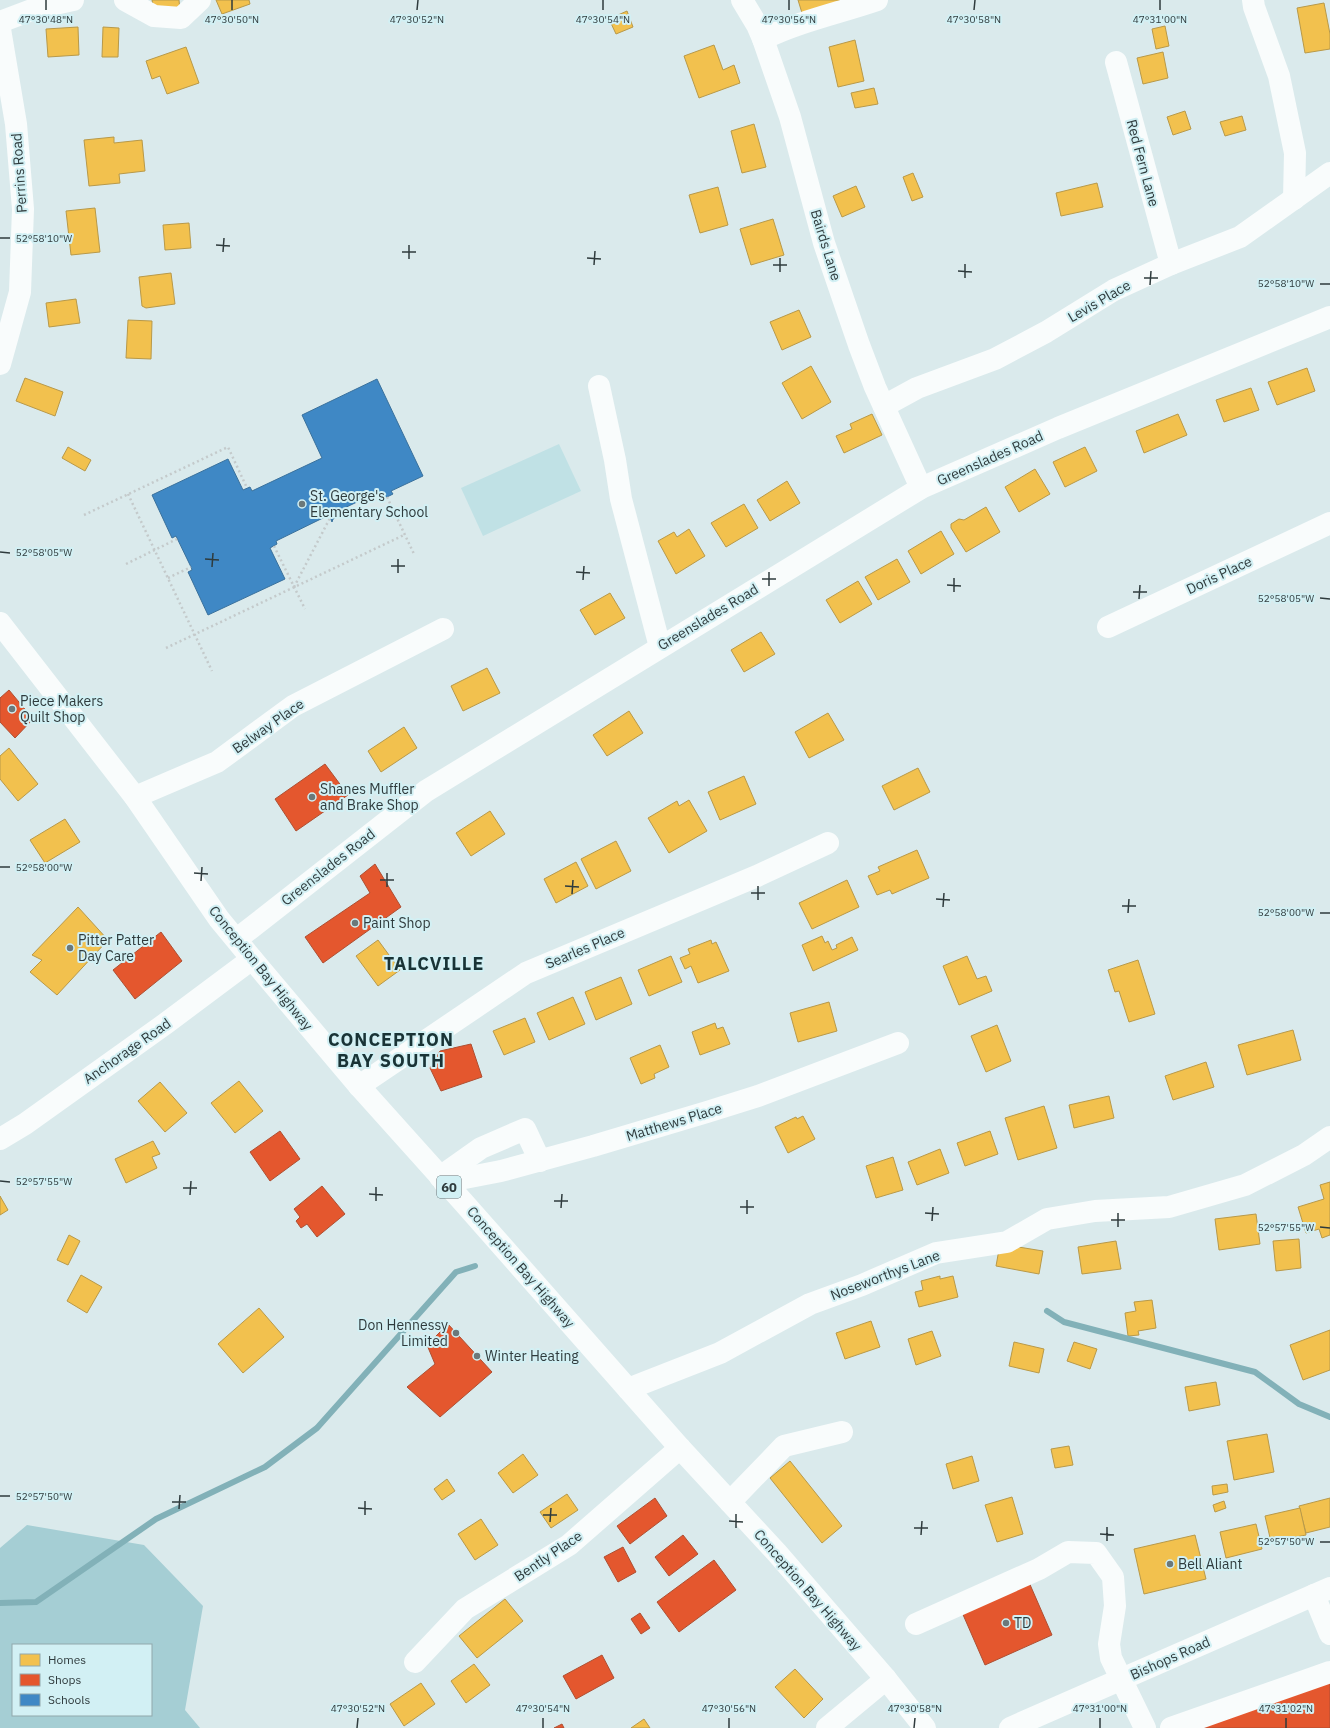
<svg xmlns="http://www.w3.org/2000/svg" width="1330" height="1728" viewBox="0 0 1330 1728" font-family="'IBM Plex Sans',sans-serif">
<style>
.green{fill:#c0e1e5}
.forest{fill:#a5ced4;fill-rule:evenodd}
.homes{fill:#f2c14e;stroke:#b89949}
.shops{fill:#e4572e;stroke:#ae4f32}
.schools{fill:#3f88c5;stroke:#3a719c}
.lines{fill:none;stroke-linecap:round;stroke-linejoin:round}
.stream{stroke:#82b1b8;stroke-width:6}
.path{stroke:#c4cacb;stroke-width:2.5;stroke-dasharray:2 3;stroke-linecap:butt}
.minor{stroke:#f9fcfc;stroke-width:22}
.major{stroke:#f9fcfc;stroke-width:22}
.ticks{fill:none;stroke:#2f3b3d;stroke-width:1.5}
.poi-dot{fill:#6b787a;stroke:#d2f0f4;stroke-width:1.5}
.labels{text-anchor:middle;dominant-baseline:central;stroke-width:4;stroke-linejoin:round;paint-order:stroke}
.shield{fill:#d2f0f4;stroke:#607174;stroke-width:1}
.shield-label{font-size:13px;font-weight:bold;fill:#2f3b3d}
.street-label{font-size:14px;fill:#2f3b3d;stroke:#d2f0f4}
.poi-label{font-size:14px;fill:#2f3b3d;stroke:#d2f0f4;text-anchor:start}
.district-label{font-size:18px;font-weight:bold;letter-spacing:1px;fill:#193336;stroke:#d2f0f4}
.ticks-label{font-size:10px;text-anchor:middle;fill:#2f3b3d;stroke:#d2f0f4;stroke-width:4;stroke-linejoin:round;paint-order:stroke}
</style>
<rect width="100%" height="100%" fill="#daeaec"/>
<!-- green -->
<path class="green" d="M559 444 581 491 483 536 461 488Z"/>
<!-- forest -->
<path class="forest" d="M27 1525 144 1545 203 1606 185 1710 200 1728H0V1548ZM13 1645H151V1715H13Z"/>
<!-- homes -->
<g class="homes">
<path d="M152 0H179L180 11 155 14Z"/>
<path d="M216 0H249L250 4 222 14Z"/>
<path d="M798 0H849L802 13Z"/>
<path d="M1324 3 1330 34V49L1305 53 1297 8Z"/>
<path d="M627 11 633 27 616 34 609 19Z"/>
<path d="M1165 26 1169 46 1156 49 1152 29Z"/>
<path d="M78 27 79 55 48 57 46 29Z"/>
<path d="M103 27 119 28 118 57H102Z"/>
<path d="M855 40 864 81 838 87 829 47Z"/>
<path d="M714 45 723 70 734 65 740 83 699 98 684 56Z"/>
<path d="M186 47 199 83 167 94 160 76 152 79 146 61Z"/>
<path d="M1163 52 1168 78 1143 84 1137 58Z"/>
<path d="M874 88 878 104 855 108 851 93Z"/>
<path d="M1185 111 1191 129 1173 135 1167 117Z"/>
<path d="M1242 116 1246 130 1225 136 1220 122Z"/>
<path d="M754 124 766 167 742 173 731 131Z"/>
<path d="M114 137V143L142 140 145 171 119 174 120 183 89 186 84 140Z"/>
<path d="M913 173 923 197 912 201 903 177Z"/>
<path d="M1097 183 1103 207 1061 216 1056 193Z"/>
<path d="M856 186 865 207 842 217 833 196Z"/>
<path d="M718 187 728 225 700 233 689 195Z"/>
<path d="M95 208 100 252 71 255 66 211Z"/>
<path d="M773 219 784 255 751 265 740 229Z"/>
<path d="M189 223 191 248 165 250 163 225Z"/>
<path d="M171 273 175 304 146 308 142 306 139 277Z"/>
<path d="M76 299 80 323 49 327 46 303Z"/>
<path d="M799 310 811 337 782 350 770 322Z"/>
<path d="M128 320 152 321 151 359 126 358Z"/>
<path d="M811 366 831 402 802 419 782 383Z"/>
<path d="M1307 368 1315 391 1277 405 1268 382Z"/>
<path d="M25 378 63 392 55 416 16 401Z"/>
<path d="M1251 388 1259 410 1224 422 1216 400Z"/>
<path d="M872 414 882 435 844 453 836 436 852 429 850 424Z"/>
<path d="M1178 414 1187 435 1144 453 1136 431Z"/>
<path d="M68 447 91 460 85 471 62 458Z"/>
<path d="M1085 447 1097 471 1065 487 1053 462Z"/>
<path d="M1035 469 1050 494 1019 512 1005 487Z"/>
<path d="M787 481 800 503 770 521 757 500Z"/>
<path d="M744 504 758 528 726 547 711 523Z"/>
<path d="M986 507 1000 532 966 552 951 528V524L959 519 964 520Z"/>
<path d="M689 529 705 556 676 574 658 541 674 532 677 537Z"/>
<path d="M941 531 954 554 921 574 908 551Z"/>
<path d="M897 559 910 582 878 600 865 577Z"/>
<path d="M858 581 872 604 840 623 826 600Z"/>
<path d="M610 593 625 618 595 635 580 610Z"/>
<path d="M761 632 775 654 744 672 731 650Z"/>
<path d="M487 668 500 693 463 711 451 686Z"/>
<path d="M629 711 643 733 607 756 593 735Z"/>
<path d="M828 713 844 740 809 758 795 732Z"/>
<path d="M404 727 417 748 381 772 368 751Z"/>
<path d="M9 748 38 784 18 801 0 779V756Z"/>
<path d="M918 768 930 792 894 810 882 786Z"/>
<path d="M744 776 756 804 720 820 708 792Z"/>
<path d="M689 800 707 831 669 853 648 818 677 801 679 806Z"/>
<path d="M490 811 505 834 471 856 456 833Z"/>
<path d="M65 819 80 842 45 863 30 840Z"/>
<path d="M616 841 631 871 596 889 581 859Z"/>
<path d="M917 850 929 878 892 894 890 890 877 895 868 876 880 871 878 867Z"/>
<path d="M576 862 588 886 556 903 544 879Z"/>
<path d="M847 880 859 907 812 929 799 903Z"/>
<path d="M78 907 108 940 57 995 30 972 42 960 32 955Z"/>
<path d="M822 936 825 943 828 941 832 950 837 948 836 945 852 937 858 950 813 971 802 945Z"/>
<path d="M378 940 400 970 378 986 356 956Z"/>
<path d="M711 940 712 944 716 942 729 971 698 983 691 966 685 969 680 958 690 954 688 949Z"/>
<path d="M671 956 682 982 649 996 638 970Z"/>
<path d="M967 956 977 979 986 976 992 991 959 1005 943 966Z"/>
<path d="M1138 960 1155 1014 1129 1022 1119 991 1115 992 1108 970Z"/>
<path d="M621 977 632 1004 596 1020 585 992Z"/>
<path d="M573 997 585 1024 549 1040 537 1013Z"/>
<path d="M829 1002 837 1031 798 1042 790 1013Z"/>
<path d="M525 1018 535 1042 504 1055 493 1031Z"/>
<path d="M715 1023 717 1029 723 1027 730 1044 700 1055 692 1032Z"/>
<path d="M997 1025 1011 1061 986 1072 971 1036Z"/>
<path d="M1293 1030 1301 1060 1247 1075 1238 1045Z"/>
<path d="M660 1045 669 1067 654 1074 655 1078 641 1084 630 1058Z"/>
<path d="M1206 1062 1214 1087 1173 1100 1165 1076Z"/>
<path d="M239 1081 263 1111 235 1133 211 1103Z"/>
<path d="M160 1082 187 1113 165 1132 138 1101Z"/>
<path d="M1109 1096 1114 1118 1074 1128 1069 1105Z"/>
<path d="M1044 1106 1057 1148 1018 1160 1005 1118Z"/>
<path d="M803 1116 815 1139 788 1153 775 1127 796 1117 797 1119Z"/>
<path d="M990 1131 998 1154 965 1166 957 1143Z"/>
<path d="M153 1141 160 1154 152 1157 157 1168 126 1183 115 1159Z"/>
<path d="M940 1149 949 1173 917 1185 908 1162Z"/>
<path d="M893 1157 903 1190 876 1198 866 1166Z"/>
<path d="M1330 1182V1235L1322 1238 1319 1229 1306 1233 1298 1207 1324 1199 1320 1185Z"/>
<path d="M0 1196 8 1210 0 1215Z"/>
<path d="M1256 1214 1260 1244 1219 1250 1215 1219Z"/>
<path d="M69 1235 80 1241 68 1265 57 1260Z"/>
<path d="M1299 1239 1301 1268 1276 1271 1273 1241Z"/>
<path d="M1116 1241 1121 1269 1082 1274 1078 1247Z"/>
<path d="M1000 1244 1043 1251 1039 1274 996 1266Z"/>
<path d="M81 1275 102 1287 87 1313 67 1301Z"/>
<path d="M940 1276V1279L953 1276 958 1297 919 1307 915 1292 923 1290 921 1281Z"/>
<path d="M1152 1300 1156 1328 1138 1331 1139 1335 1128 1336 1125 1313 1136 1311 1134 1302Z"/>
<path d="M259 1308 284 1337 243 1373 218 1344Z"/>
<path d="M871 1321 880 1347 845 1359 836 1333Z"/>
<path d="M1330 1330V1370L1303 1380 1290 1345Z"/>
<path d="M932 1331 941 1356 916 1365 908 1339Z"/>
<path d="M1014 1342 1044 1349 1039 1373 1009 1366Z"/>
<path d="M1074 1342 1097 1349 1090 1369 1067 1361Z"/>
<path d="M1216 1382 1220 1405 1189 1411 1185 1387Z"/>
<path d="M1267 1434 1274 1472 1234 1480 1227 1441Z"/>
<path d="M1069 1446 1073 1465 1055 1468 1051 1449Z"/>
<path d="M523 1454 538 1475 513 1493 498 1473Z"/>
<path d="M972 1456 979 1481 953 1489 946 1464Z"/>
<path d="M790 1461 842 1526 822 1543 770 1478Z"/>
<path d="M447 1479 455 1491 442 1500 434 1489Z"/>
<path d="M1227 1484 1228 1492 1213 1495 1212 1486Z"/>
<path d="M567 1494 578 1510 551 1528 540 1512Z"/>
<path d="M1012 1497 1023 1534 997 1542 985 1505Z"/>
<path d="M1330 1498V1527L1306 1533 1299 1506Z"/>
<path d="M1224 1501 1226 1508 1215 1512 1213 1505Z"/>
<path d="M1300 1508 1306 1535 1271 1542 1265 1516Z"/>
<path d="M481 1519 498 1545 475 1560 458 1534Z"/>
<path d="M1256 1524 1262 1549 1226 1558 1220 1532Z"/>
<path d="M1195 1535 1206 1579 1144 1594 1134 1549Z"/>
<path d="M505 1599 523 1621 477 1658 459 1636Z"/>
<path d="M474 1664 490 1685 466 1703 451 1681Z"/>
<path d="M795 1669 823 1699 804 1718 775 1687Z"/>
<path d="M421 1683 435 1704 404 1726 390 1704Z"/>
<path d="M644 1719 650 1728H631Z"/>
</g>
<!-- shops -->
<g class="shops">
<path d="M9 690 33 719 15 738 0 722V698Z"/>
<path d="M325 764 348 795 296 831 275 799Z"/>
<path d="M375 864 401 907 323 963 305 937 370 893 360 876Z"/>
<path d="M161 932 182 961 135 999 113 970Z"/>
<path d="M471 1044 482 1077 441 1091 430 1068 440 1051Z"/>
<path d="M280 1131 300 1159 270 1181 250 1152Z"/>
<path d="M322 1186 345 1214 317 1237 307 1224 301 1228 296 1221 300 1217 294 1209Z"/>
<path d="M448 1324 492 1372 440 1417 407 1387 435 1364 427 1345Z"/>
<path d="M655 1498 667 1516 630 1544 617 1526Z"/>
<path d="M683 1535 698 1554 669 1576 655 1557Z"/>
<path d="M623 1547 636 1572 618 1582 604 1557Z"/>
<path d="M714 1560 736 1590 679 1632 657 1602Z"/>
<path d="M1028 1580 1052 1635 985 1665 961 1610Z"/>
<path d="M640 1613 650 1628 641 1634 631 1619Z"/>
<path d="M602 1655 614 1678 576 1699 563 1676Z"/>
<path d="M1330 1678V1728H1194Z"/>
<path d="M562 1724 564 1728H554Z"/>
</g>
<!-- schools -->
<path class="schools" d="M377 379 423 476 391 491 393 494 381 500 378 492 336 512 339 516 333 519 332 522 329 515 276 541 277 544 270 548 285 579 208 615 188 572 192 570 191 567 176 536 172 538 152 495 228 459 243 490 250 487 252 491 322 458 302 415Z"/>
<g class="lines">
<!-- stream -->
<g class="stream">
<path d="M1047 1311 1064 1322 1255 1372 1299 1404 1330 1417"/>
<path d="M0 1603 36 1602 156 1519 265 1467 317 1428 456 1272 475 1266"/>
</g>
<!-- path -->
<g class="path">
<path d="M128 494 212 671"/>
<path d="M387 497 414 554"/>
<path d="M84 515 228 447 247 488"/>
<path d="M274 546 305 609"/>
<path d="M126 564 177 539"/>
<path d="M168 578 191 567"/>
<path d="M294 587 330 518"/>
<path d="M166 648 404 535"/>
</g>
<!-- minor -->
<g class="minor">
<path d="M125 0 154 16 181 18 200 0"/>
<path d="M742 0 757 25 763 39 790 117 824 243 859 345 875 387 921 488"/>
<path d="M1253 0 1254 7 1279 76 1295 153 1294 199"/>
<path d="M0 22 37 8 73 0"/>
<path d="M0 29 16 124 23 209 20 292 0 364"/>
<path d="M763 39C800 21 839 13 877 0"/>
<path d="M1116 62 1171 264"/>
<path d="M599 386 615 460 621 499 660 647"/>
<path d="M884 406 917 388 995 359 1046 332 1114 290 1171 264 1240 237 1330 173"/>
<path d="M1108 627 1330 523"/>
<path d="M135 797 217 762 293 706 443 629"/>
<path d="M237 939 426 791 921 488 1058 428 1330 317"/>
<path d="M359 1086 526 973 757 876 828 843"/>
<path d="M0 1139 25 1124 165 1024 252 959"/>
<path d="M440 1177 481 1148 525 1129 540 1161"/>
<path d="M444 1182 501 1171 593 1146 707 1112 758 1096 898 1043"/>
<path d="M628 1389 720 1353 810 1304 862 1285 936 1253 1007 1242 1047 1219 1095 1211 1169 1207 1245 1185 1304 1155 1330 1137"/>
<path d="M730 1502 784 1446 842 1432"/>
<path d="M1314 1595 1330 1634"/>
<path d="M916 1624 1039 1569 1068 1552 1096 1553 1113 1577 1115 1606 1109 1644 1111 1658 1145 1728"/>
<path d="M415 1662 465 1609 569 1545 680 1448"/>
<path d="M827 1728 886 1679"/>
<path d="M1010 1728 1330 1588"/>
<path d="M1171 1728 1330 1672"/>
</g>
<!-- major -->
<path class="major" d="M0 623 135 797 219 919 252 959 359 1086 464 1203 680 1448 777 1553 886 1679 925 1728"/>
</g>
<!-- ticks -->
<path class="ticks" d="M46 10V0M232 10V0M417 10 418 0M603 10V0M789 10V0M974 10 975 0M1160 10V0M0 238H10M216 245 230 246M223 252 224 238M402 252H416M587 258 601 259M409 259V245M594 265 595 251M773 265H787M958 271 972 272M780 272V258M965 278V264M1144 278H1158M1320 284H1330M1150 285 1151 271M0 552 10 553M205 559 219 560M391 566H405M212 567 213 553M576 572 590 573M398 573V559M762 579H776M583 580 584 566M947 585 961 586M769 586V572M954 592V578M1133 592H1147M1320 598 1330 599M1139 599 1140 585M0 867H10M194 873 208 874M380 880H394M201 881 202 867M565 886 579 887M387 887V873M751 893H765M572 894 573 880M936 899 950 900M758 900V886M1122 906H1136M943 907 944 893M1128 913 1129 899M1320 913H1330M0 1181 10 1182M183 1188H197M369 1194 383 1195M190 1195 191 1181M376 1201V1187M554 1201H568M740 1207H754M561 1208 562 1194M925 1213 939 1214M747 1214V1200M1111 1220H1125M932 1221 933 1207M1118 1227V1213M1320 1227 1330 1228M0 1496H10M172 1502H186M358 1508 372 1509M179 1509 180 1495M365 1515V1501M543 1515H557M729 1521 743 1522M550 1522 551 1508M736 1528V1514M914 1528H928M1100 1534 1114 1535M921 1535 922 1521M1107 1541V1527M1320 1542H1330M357 1728 358 1718M543 1728V1718M729 1728V1718M914 1728 915 1718M1100 1728V1718M1286 1728V1718"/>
<!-- markers -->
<g class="poi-dot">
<circle cx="302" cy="504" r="4"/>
<circle cx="12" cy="709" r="4"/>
<circle cx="312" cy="797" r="4"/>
<circle cx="355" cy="923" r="4"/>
<circle cx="70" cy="948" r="4"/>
<circle cx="456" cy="1333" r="4"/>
<circle cx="477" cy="1356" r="4"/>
<circle cx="1170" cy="1564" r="4"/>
<circle cx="1006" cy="1623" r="4"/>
</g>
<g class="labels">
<!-- shield labels -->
<rect class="shield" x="437" y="1176" width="24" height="22" rx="3"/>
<g class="shield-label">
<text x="449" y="1187">60</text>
</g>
<!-- street labels -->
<g class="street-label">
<text transform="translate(1143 163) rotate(75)">Red Fern Lane</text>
<text transform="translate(19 173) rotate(-94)">Perrins Road</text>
<text transform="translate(826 245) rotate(73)">Bairds Lane</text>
<text transform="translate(1099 301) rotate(-30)">Levis Place</text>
<text transform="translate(990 458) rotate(-24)">Greenslades Road</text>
<text transform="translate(1219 575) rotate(-25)">Doris Place</text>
<text transform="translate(708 617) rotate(-31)">Greenslades Road</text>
<text transform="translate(268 726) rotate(-35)">Belway Place</text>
<text transform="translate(328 867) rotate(-38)">Greenslades Road</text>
<text transform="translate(585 948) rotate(-23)">Searles Place</text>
<text transform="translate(261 968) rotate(51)">Conception Bay Highway</text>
<text transform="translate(127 1051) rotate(-35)">Anchorage Road</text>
<text transform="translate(674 1122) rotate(-17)">Matthews Place</text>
<text transform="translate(521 1267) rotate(49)">Conception Bay Highway</text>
<text transform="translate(885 1275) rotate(-21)">Noseworthys Lane</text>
<text transform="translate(548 1556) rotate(-34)">Bently Place</text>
<text transform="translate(808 1590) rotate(49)">Conception Bay Highway</text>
<text transform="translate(1170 1658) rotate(-24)">Bishops Road</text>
</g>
<!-- poi labels -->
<g class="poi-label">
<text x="310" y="496">St. George's<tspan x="310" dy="16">Elementary School</tspan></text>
<text x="20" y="701">Piece Makers<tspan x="20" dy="16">Quilt Shop</tspan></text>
<text x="320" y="789">Shanes Muffler<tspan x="320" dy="16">and Brake Shop</tspan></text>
<text x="363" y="923">Paint Shop</text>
<text x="78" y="940">Pitter Patter<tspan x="78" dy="16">Day Care</tspan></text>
<text x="448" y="1325" text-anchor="end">Don Hennessy<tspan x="448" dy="16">Limited</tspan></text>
<text x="485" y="1356">Winter Heating</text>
<text x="1178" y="1564">Bell Aliant</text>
<text x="1014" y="1623">TD</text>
</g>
<!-- district labels -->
<g class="district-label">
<text x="434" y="963">TALCVILLE</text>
<text x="391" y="1039">CONCEPTION<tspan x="391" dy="21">BAY SOUTH</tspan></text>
</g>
</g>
<g class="ticks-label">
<text x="46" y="23">47°30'48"N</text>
<text x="232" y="23">47°30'50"N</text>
<text x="417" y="23">47°30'52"N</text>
<text x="603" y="23">47°30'54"N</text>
<text x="789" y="23">47°30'56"N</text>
<text x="974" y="23">47°30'58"N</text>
<text x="1160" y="23">47°31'00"N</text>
<text x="44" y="242">52°58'10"W</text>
<text x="1286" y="287">52°58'10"W</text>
<text x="44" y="556">52°58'05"W</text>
<text x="1286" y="602">52°58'05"W</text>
<text x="44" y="871">52°58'00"W</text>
<text x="1286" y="916">52°58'00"W</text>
<text x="44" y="1185">52°57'55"W</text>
<text x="1286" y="1231">52°57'55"W</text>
<text x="44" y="1500">52°57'50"W</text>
<text x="1286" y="1545">52°57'50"W</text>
<text x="358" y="1712">47°30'52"N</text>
<text x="543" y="1712">47°30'54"N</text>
<text x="729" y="1712">47°30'56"N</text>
<text x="915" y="1712">47°30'58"N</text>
<text x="1100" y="1712">47°31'00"N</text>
<text x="1286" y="1712">47°31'02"N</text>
</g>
<!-- legend -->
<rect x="12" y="1644" width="140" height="72" fill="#d2f0f4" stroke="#91a8ab"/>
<rect x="20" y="1654" width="20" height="12" fill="#f2c14e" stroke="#91a8ab"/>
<text x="48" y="1664" font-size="12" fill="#2f3b3d">Homes</text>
<rect x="20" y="1674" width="20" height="12" fill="#e4572e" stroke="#91a8ab"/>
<text x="48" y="1684" font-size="12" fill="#2f3b3d">Shops</text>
<rect x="20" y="1694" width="20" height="12" fill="#3f88c5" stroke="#91a8ab"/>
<text x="48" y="1704" font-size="12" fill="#2f3b3d">Schools</text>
</svg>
